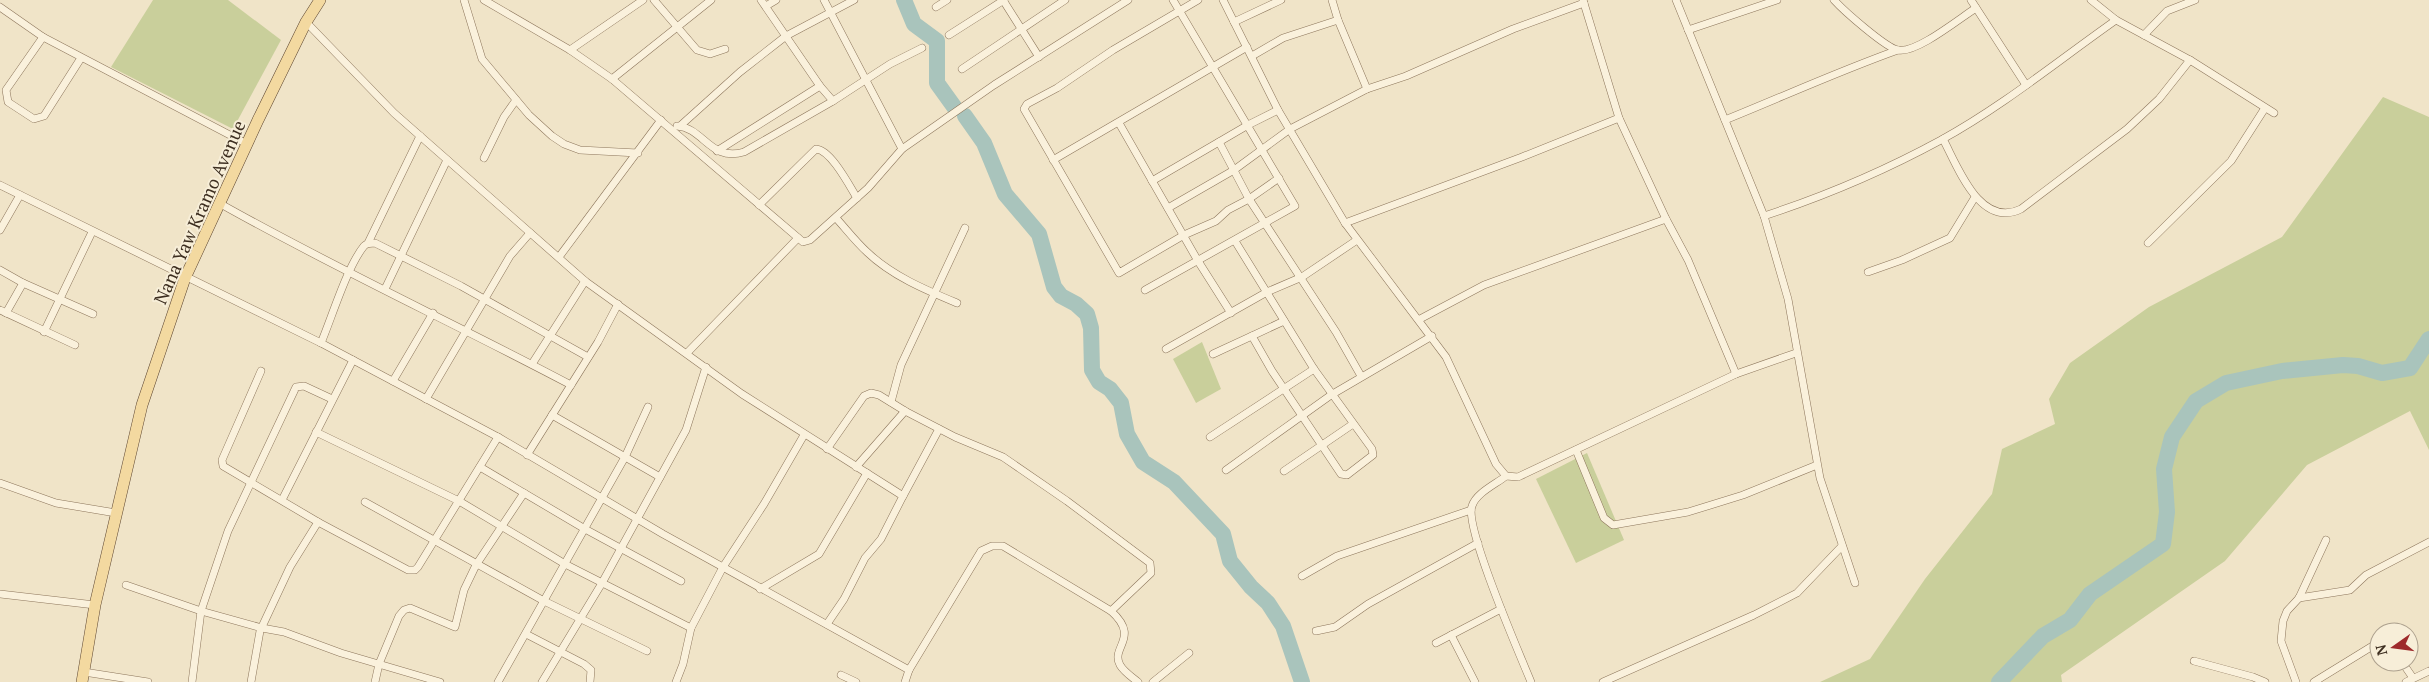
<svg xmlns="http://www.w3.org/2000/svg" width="2429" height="682" viewBox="0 0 2429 682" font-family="'PT Serif',serif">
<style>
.green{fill:#c9cf9b}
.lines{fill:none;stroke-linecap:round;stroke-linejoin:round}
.river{stroke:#a9c4bc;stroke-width:16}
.street-casing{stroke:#8d765c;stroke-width:8}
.primary-casing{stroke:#5b4430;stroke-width:12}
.street{stroke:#faf1dc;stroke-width:7}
.primary{stroke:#f3d9a0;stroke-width:11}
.labels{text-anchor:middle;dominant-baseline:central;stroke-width:4;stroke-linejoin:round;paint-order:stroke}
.street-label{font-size:18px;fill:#3d2e20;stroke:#f7eed8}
</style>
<rect width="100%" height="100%" fill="#f0e4c8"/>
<!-- green -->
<g class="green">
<path d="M153 0H228L281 40 233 129 111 67Z"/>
<path d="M2383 97 2429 117V450L2410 411 2307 465 2225 561 2061 675 2062 682H1820L1870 659 1925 579 1992 494 2002 449 2055 424 2049 399 2070 363 2149 307 2282 237Z"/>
<path d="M1202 342 1221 389 1196 403 1173 359Z"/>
<path d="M1587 453 1624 540 1576 563 1536 479Z"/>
</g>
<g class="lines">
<!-- river -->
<g class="river">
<path d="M904 0 914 24 937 41V83L955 108"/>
<path d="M965 116 984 143 1005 194 1039 234 1054 287 1061 296 1076 304 1087 314 1091 328 1092 370 1099 382 1110 389 1121 403 1127 434 1143 462 1174 482 1223 534 1230 561 1251 587 1268 603 1283 626 1302 682"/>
<path d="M1999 682 2043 636 2070 620 2090 594 2163 544 2167 512 2164 469 2172 437 2196 401 2226 383 2282 371 2343 365 2358 366 2382 373 2410 368 2429 339"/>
</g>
<!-- street casing -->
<g class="street-casing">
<g id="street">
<path d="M464 0 482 59 529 115 552 136 564 144 580 150 638 153"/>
<path d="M484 0 570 50 612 79 803 242 810 240 868 188 902 149 994 85 1128 0"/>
<path d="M654 0 697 50 710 54 725 49"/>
<path d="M761 0 820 86 833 101 890 64 922 48"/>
<path d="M824 0 902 149"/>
<path d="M1003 0 1039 57"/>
<path d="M1198 0 1113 50 1057 88 1027 104 1024 109 1119 273 1184 235 1216 221 1228 210 1249 199 1279 178"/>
<path d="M1223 0 1278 110 1345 223 1446 357 1496 464 1506 476 1518 477 1736 374 1796 353"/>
<path d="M1583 0 1619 118 1666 219 1688 260 1736 374"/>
<path d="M1676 0 1764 216 1788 299 1820 478 1855 583"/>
<path d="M1834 0C1844 11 1886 48 1898 50 1916 54 1960 18 1976 8"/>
<path d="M1971 0 2026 85"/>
<path d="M2091 0 2116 20 2190 60 2274 113"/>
<path d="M766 6 776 0"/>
<path d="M0 7 43 37 247 144"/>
<path d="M936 7 947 0"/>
<path d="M1338 20 1367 89 1406 76 1513 29 1584 3"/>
<path d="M306 22 394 113 585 281 742 394 903 496 881 539 865 558 844 599 827 624"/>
<path d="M1234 22 1281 0"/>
<path d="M1688 30 1777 0"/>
<path d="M949 35 1004 0"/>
<path d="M2144 35 2167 11 2195 0"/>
<path d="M43 37 6 90 8 102 34 119 44 116 81 58"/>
<path d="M570 50 643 0"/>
<path d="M1252 56 1283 38 1338 20 1332 0"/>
<path d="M962 69 1065 0"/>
<path d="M612 79 711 0"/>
<path d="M1725 120C1782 97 1839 71 1898 50"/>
<path d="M1119 123 1198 261 1231 313"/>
<path d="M677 126C704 128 710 162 744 152L833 101"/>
<path d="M680 126 740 72 786 36 854 0"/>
<path d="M1943 139C1958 167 1980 229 2021 209L2127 129 2159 99 2190 60"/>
<path d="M1219 142 1249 199 1336 332 1361 376"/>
<path d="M717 151 820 86"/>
<path d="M484 158 504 117 516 100"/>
<path d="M1053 160 1247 47"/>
<path d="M1152 181 1248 125 1278 110"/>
<path d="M0 185 321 343 498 437 663 534 909 670"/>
<path d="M219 203C334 268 454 323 571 385"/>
<path d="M759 205 816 149C831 150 849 185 857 198"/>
<path d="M1168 208 1234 170 1290 129 1367 89"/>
<path d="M1764 216C1825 196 1884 171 1941 140 2003 106 2059 60 2116 20"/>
<path d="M836 218C846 229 856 242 867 252 892 276 926 290 957 303"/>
<path d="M1345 223 1522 157 1619 118"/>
<path d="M0 230 20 195"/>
<path d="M1235 241 1314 369 1372 449 1373 455 1347 475 1341 474 1272 371 1252 336"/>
<path d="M368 243 420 136"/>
<path d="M2148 243 2231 161 2265 108"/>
<path d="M559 257 661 120"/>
<path d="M0 270 23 283 93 314"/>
<path d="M1868 272 1902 260 1950 238 1975 197"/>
<path d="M385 289 447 160"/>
<path d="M1145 290 1295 206 1173 0"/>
<path d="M0 310 75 345"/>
<path d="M6 313 23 283"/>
<path d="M1420 319 1484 285 1666 219"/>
<path d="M44 332 92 232"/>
<path d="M321 343C332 317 347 267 364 246 367 243 371 243 375 243L461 286 588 357"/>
<path d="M1166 349 1267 292 1302 277 1357 240"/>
<path d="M687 353 798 238"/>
<path d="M1213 354 1284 321"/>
<path d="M532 364 585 281"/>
<path d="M261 371 222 460 223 466 318 522 408 570H415L418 567 498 437"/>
<path d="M393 381 433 313"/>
<path d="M426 399 510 256 530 233"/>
<path d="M891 402 901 365 965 228"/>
<path d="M552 415 660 477"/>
<path d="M316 432 459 501 565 564 691 628"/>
<path d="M1210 437 1314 369"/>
<path d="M827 449 864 396 871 393 879 395 905 411 955 437 1003 457 1067 501 1150 563 1151 573 1111 611 1003 546H992L981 551 909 670 905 682"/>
<path d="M1576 450 1604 518 1613 525 1688 512 1743 495 1817 465"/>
<path d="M527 455 598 342 618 304"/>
<path d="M480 467 585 529 681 581"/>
<path d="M856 467 905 411"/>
<path d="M1226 470 1331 395 1432 336"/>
<path d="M1284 471 1353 424"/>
<path d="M1506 476C1496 484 1476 493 1472 506 1464 527 1520 655 1531 682"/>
<path d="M0 483 56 503 116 513"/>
<path d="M903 496 939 429"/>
<path d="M282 500 353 360"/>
<path d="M365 502 544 601 647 651"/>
<path d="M1302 576 1337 556 1471 510"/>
<path d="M126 585 201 611 262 628 284 632 341 653 440 682"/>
<path d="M760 589 819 554 867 473"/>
<path d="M0 594 95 605"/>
<path d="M2299 598 2350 590 2366 575 2429 542"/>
<path d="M1111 611C1141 638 1110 647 1120 665 1124 672 1132 677 1138 682"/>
<path d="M1316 631 1335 627 1368 604 1478 543"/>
<path d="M526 634 584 664 591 670 590 682"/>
<path d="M1451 635 1475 682"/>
<path d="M1436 643 1501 609"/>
<path d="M2194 661 2253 677 2265 682"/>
<path d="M2402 662 2413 678"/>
<path d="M84 672 148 682"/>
<path d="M841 675 856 682"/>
<path d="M192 682 201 611 228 531 296 387 304 386 332 399"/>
<path d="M251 682 260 631 290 567 318 522"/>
<path d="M375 682 379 664 399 616 404 610 410 608 455 627 464 590 476 565 524 493"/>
<path d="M498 682 625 457 648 407"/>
<path d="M542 682 602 583 686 430 706 367"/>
<path d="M676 682 683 664 691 628 723 567 764 504 804 435"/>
<path d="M1153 682 1189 653"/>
<path d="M1603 682 1754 615 1797 593 1842 546"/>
<path d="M2296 682 2281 641 2283 621 2287 611 2299 598 2326 540"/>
<path d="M2314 682 2379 642"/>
<path d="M2406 682 2429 671"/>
</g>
</g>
<!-- primary casing -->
<g class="primary-casing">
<path id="primary" d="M82 682 95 605 142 405 185 278 258 120 306 22 320 0"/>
</g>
<!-- street -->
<use href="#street" class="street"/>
<!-- primary -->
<use href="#primary" class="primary"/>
</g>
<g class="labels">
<!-- street labels -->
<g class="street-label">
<text transform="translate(199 212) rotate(-66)">Nana Yaw Kramo Avenue</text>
</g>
</g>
<!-- north arrow -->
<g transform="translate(2394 647) rotate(256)"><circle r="24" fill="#f7eed8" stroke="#ada18e"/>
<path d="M0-4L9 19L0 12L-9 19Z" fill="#9e2a2b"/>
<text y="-8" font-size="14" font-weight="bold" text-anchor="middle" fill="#3d2e20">N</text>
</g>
</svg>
